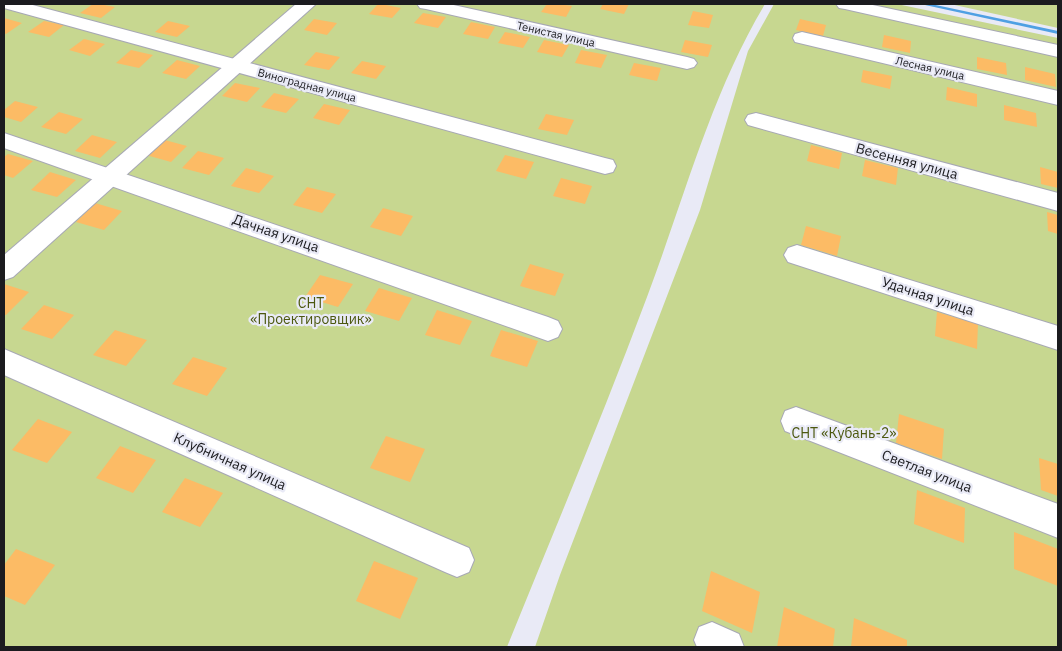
<svg xmlns="http://www.w3.org/2000/svg" width="1062" height="651" viewBox="0 0 1062 651" font-family="'IBM Plex Sans',sans-serif">
<style>
.green{fill:#c7d790}
.lines{fill:none;stroke-linecap:round;stroke-linejoin:round}
.stream{fill:#4fa0e3;fill-rule:evenodd}
.building{fill:#fcbb65}
.minor-casing{stroke:#a7a8b4;stroke-width:2}
.tertiary-casing{stroke:#a7a8b4;stroke-width:2}
.minor{fill:#fff;fill-rule:evenodd}
.tertiary{fill:#fff;fill-rule:evenodd}
.labels{text-anchor:middle;dominant-baseline:central;stroke-width:4.5;stroke-linejoin:round;paint-order:stroke}
.far-street-label{font-size:11px;fill:#1b1b1f;stroke:#e9eaf6}
.street-label{font-size:14px;fill:#1b1b1f;stroke:#e9eaf6}
.park-label{font-size:14px;fill:#4c580f;stroke:#e9eaf6}
</style>
<rect width="100%" height="100%" fill="#e9eaf6"/>
<!-- green -->
<g class="green">
<path d="M4 4H765C711 94 684 199 647 297 603 415 554 531 507 647H4Z"/>
<path d="M774 4H897L1058 38V647H535L560 575 700 210 748 51Z"/>
<path d="M950 4H1058V28Z"/>
</g>
<g class="lines">
<!-- stream -->
<path class="stream" d="M923 4H931L1058 31V34L925 5Z"/>
</g>
<!-- building -->
<g class="building">
<path d="M93 4H99L115 7 101 18 80 13Z"/>
<path d="M378 4H381L401 8 392 18 369 14Z"/>
<path d="M547 4H559L572 6 566 17 541 12Z"/>
<path d="M603 4H629L624 14 600 9Z"/>
<path d="M693 11 713 15 709 28 688 25Z"/>
<path d="M423 13 446 17 438 28 414 23Z"/>
<path d="M4 18 22 23 6 34 4 33Z"/>
<path d="M314 19 337 23 327 35 304 30Z"/>
<path d="M800 19 826 25 823 36 796 30Z"/>
<path d="M44 21 64 25 49 37 28 32Z"/>
<path d="M168 21 190 26 177 37 155 32Z"/>
<path d="M471 22 495 27 488 39 463 34Z"/>
<path d="M505 32 530 37 523 48 498 43Z"/>
<path d="M884 35 911 41 910 53 882 47Z"/>
<path d="M84 39 105 44 90 56 69 50Z"/>
<path d="M544 40 569 45 562 57 537 52Z"/>
<path d="M685 40 712 45 708 57 681 52Z"/>
<path d="M131 50 153 55 139 68 116 63Z"/>
<path d="M581 50 607 55 601 68 575 63Z"/>
<path d="M316 52 340 57 329 70 304 65Z"/>
<path d="M977 57 1006 63 1007 75 977 69Z"/>
<path d="M177 60 200 66 186 79 162 73Z"/>
<path d="M362 61 386 66 376 79 351 73Z"/>
<path d="M634 63 661 68 657 81 629 75Z"/>
<path d="M1025 67 1055 74 1056 87 1025 80Z"/>
<path d="M863 70 892 76 890 89 861 82Z"/>
<path d="M235 83 260 88 247 102 222 96Z"/>
<path d="M947 87 977 94V107L946 100Z"/>
<path d="M274 93 299 99 286 113 261 107Z"/>
<path d="M15 101 38 107 21 122 4 117V110Z"/>
<path d="M324 104 350 110 339 125 313 118Z"/>
<path d="M1004 105 1036 113 1037 127 1004 120Z"/>
<path d="M59 112 83 119 66 134 41 127Z"/>
<path d="M546 114 574 120 567 135 538 129Z"/>
<path d="M92 135 117 142 100 158 75 151Z"/>
<path d="M161 139 187 146 171 162 146 155Z"/>
<path d="M811 145 842 153 839 169 807 161Z"/>
<path d="M198 151 224 158 209 175 182 168Z"/>
<path d="M8 154 33 161 13 178 4 175V157Z"/>
<path d="M505 155 534 162 526 179 496 171Z"/>
<path d="M865 160 898 168 896 185 862 176Z"/>
<path d="M1040 167 1058 172V188L1041 184Z"/>
<path d="M246 168 274 176 259 193 231 186Z"/>
<path d="M50 172 76 180 57 197 31 190Z"/>
<path d="M561 178 592 186 585 204 553 196Z"/>
<path d="M307 187 336 194 322 213 293 205Z"/>
<path d="M95 203 122 211 104 230 76 222Z"/>
<path d="M383 208 413 216 401 236 370 227Z"/>
<path d="M1047 212 1058 215V234L1048 231Z"/>
<path d="M806 226 841 236 837 256 801 245Z"/>
<path d="M530 264 564 274 555 296 520 286Z"/>
<path d="M320 275 353 284 338 307 305 297Z"/>
<path d="M4 284 29 292 6 315H4Z"/>
<path d="M379 288 412 298 399 321 365 311Z"/>
<path d="M44 305 74 315 52 339 21 329Z"/>
<path d="M437 310 472 321 460 345 425 335Z"/>
<path d="M937 312 978 324 977 349 935 336Z"/>
<path d="M115 330 147 340 126 366 93 355Z"/>
<path d="M501 330 538 341 527 367 490 356Z"/>
<path d="M193 357 227 368 207 396 172 384Z"/>
<path d="M899 414 944 429 942 459 896 443Z"/>
<path d="M38 419 72 432 47 463 12 450Z"/>
<path d="M386 436 425 449 410 482 370 468Z"/>
<path d="M120 446 156 460 133 493 96 478Z"/>
<path d="M1039 458 1058 464V496L1041 490Z"/>
<path d="M185 478 223 493 200 527 162 512Z"/>
<path d="M917 490 965 508 964 543 914 524Z"/>
<path d="M1014 532 1058 549V586L1014 569Z"/>
<path d="M16 549 55 565 25 605 4 596V565Z"/>
<path d="M374 561 418 578 400 619 356 601Z"/>
<path d="M711 571 760 592 752 633 702 611Z"/>
<path d="M784 607 835 629 833 647H777Z"/>
<path d="M854 618 907 640V647H851Z"/>
</g>
<g class="lines">
<!-- minor casing -->
<g class="minor-casing">
<g id="minor">
<path d="M4 4H29L605 158 613 160 616 166 613 172 605 174 4 8Z"/>
<path d="M417 4H449L687 57 694 59 697 63 694 67 687 69 426 9 420 8Z"/>
<path d="M836 4H868L1058 45V57L845 9 839 8Z"/>
<path d="M802 32 1058 91V105L795 42 793 38 795 34Z"/>
<path d="M756 113 1058 193V211L748 125 745 120 748 115Z"/>
<path d="M4 133 548 317 558 321 562 329 558 337 548 341 4 148Z"/>
<path d="M797 245 1058 326V350L788 262 784 255 788 248Z"/>
<path d="M4 349 469 548 474 560 469 572 457 577 445 572 4 375Z"/>
<path d="M796 407 1058 504V538L785 431 781 421 785 411Z"/>
<path d="M712 622 739 634 744 647H697L694 640 699 627Z"/>
</g>
</g>
<!-- tertiary casing -->
<g class="tertiary-casing">
<path id="tertiary" d="M296 4H316L13 277 4 280V255Z"/>
</g>
<!-- minor -->
<use href="#minor" class="minor"/>
<!-- tertiary -->
<use href="#tertiary" class="tertiary"/>
</g>
<g class="labels">
<!-- far-street labels -->
<g class="far-street-label">
<text transform="translate(556 34) rotate(13)">Тенистая улица</text>
<text transform="translate(930 68) rotate(13)">Лесная улица</text>
<text transform="translate(307 85) rotate(15)">Виноградная улица</text>
</g>
<!-- street labels -->
<g class="street-label">
<text transform="translate(907 161) rotate(15)">Весенняя улица</text>
<text transform="translate(276 233) rotate(19)">Дачная улица</text>
<text transform="translate(928 296) rotate(18)">Удачная улица</text>
<text transform="translate(230 461) rotate(24)">Клубничная улица</text>
<text transform="translate(927 471) rotate(21)">Светлая улица</text>
</g>
<!-- park labels -->
<g class="park-label">
<text x="311" y="303">СНТ<tspan x="311" dy="16">«Проектировщик»</tspan></text>
<text x="844" y="433">СНТ «Кубань-2»</text>
</g>
</g>
<!-- border -->
<rect width="1062" height="651" fill="none" stroke="#1b1b1f" stroke-width="10"/>
</svg>
